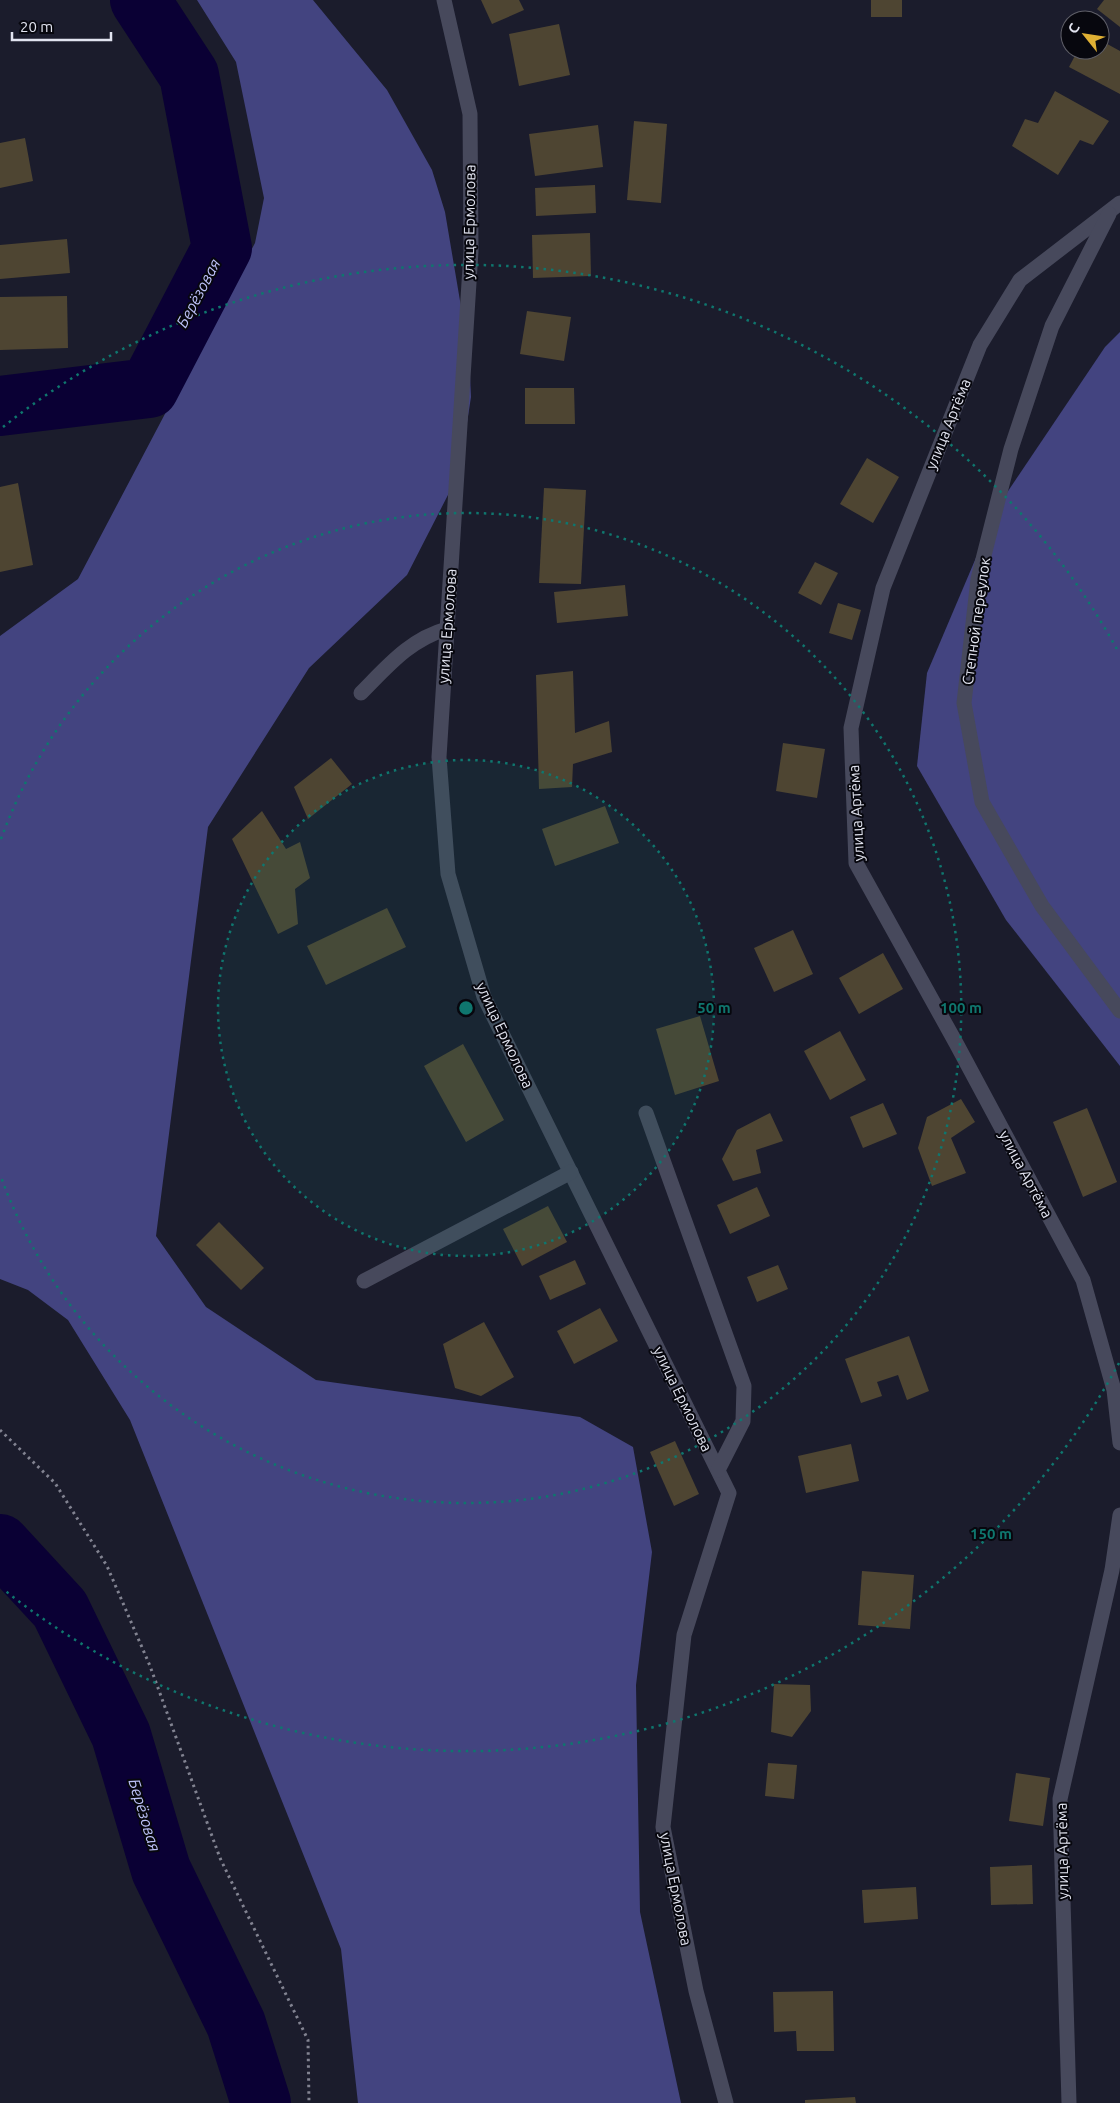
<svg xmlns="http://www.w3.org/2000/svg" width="1120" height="2103" viewBox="0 0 1120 2103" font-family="Ubuntu,sans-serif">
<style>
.forest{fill:#434480}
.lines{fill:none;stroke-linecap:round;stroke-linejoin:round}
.river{stroke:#0a0034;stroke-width:60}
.building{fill:#4e4532}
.path{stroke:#828391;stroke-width:3;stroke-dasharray:2.5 4;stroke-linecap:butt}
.minor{stroke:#47495c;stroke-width:15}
.ring{fill:none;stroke:#0f766e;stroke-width:2.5;stroke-dasharray:2.5 5}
.labels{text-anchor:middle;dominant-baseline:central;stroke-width:4;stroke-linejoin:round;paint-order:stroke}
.street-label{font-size:15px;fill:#e2e4f0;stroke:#07070e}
.water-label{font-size:16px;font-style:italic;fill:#bcc1f8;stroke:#07070e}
.centre{fill:#0f766e;stroke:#07070e;stroke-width:2.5}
.ring-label{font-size:15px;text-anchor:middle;font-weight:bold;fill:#0f766e;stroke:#07070e;stroke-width:4;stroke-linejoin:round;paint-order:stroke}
</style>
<rect width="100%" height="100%" fill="#1b1c2c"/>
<!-- forest -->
<g class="forest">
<path d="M197 0H313L387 90 432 170 445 212 469 354 471 397 464 442 450 491 407 575 309 668 208 827 156 1236 206 1307 316 1380 580 1417 633 1447 652 1552 636 1685 640 1912 681 2103H358L341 1949 130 1420 68 1320 28 1290 0 1279V636L78 579 255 243 264 198 236 62Z"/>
<path d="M1120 332V1066L1006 920 917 766 927 673 998 506 1105 347Z"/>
</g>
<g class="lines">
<!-- river -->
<g class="river">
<path d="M0 406 149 388 222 248 189 75 140 0"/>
<path d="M0 1544 60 1609 121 1735 161 1870 236 2024 261 2103"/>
</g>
</g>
<!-- building -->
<g class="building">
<path d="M481 0H519L524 10 492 24Z"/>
<rect x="871" y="0" width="31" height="17"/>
<path d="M1104 0H1120V27L1097 9Z"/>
<path d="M559 24 570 75 519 86 509 34Z"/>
<path d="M1100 40 1120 51V94L1069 67 1078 50H1100Z"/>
<path d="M1055 91 1109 121 1093 145 1080 140 1058 175 1012 146 1025 119 1038 123Z"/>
<path d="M634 121 667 124 661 203 627 200Z"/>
<path d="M598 125 603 167 535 176 529 134Z"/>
<path d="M25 138 33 181 0 188V143Z"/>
<path d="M595 185 596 213 536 216 535 188Z"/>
<path d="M590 233 591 276 533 278 532 235Z"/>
<path d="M67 239 70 273 0 279V245Z"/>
<path d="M67 296 68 348 0 350V297Z"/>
<path d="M527 311 571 317 564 361 520 354Z"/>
<path d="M525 388H574L575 424H525Z"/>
<path d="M867 458 899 477 873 523 840 504Z"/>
<path d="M18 483 33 565 0 572V487Z"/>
<path d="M544 488 586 490 581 584 539 583Z"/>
<path d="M815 562 838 573 821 605 798 593Z"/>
<path d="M625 585 628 616 557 623 554 592Z"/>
<path d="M838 603 861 610 852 640 829 633Z"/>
<path d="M573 671 575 733 609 721 612 752 573 764 572 787 539 789 536 675Z"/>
<path d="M783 743 825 749 817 798 776 791Z"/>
<path d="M331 758 352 784 308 819 294 787Z"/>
<path d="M605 806 619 843 555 866 542 829Z"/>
<path d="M262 811 286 849 300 842 310 878 295 889 298 924 278 934 232 839Z"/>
<path d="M387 908 406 947 326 985 307 946Z"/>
<path d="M793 930 813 974 774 992 754 948Z"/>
<path d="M883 953 903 989 859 1014 839 978Z"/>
<path d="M700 1016 719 1081 675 1095 656 1029Z"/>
<path d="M840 1031 866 1080 830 1100 804 1051Z"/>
<path d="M463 1044 504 1120 466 1142 424 1066Z"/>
<path d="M961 1099 975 1122 951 1138 966 1173 932 1186 918 1148 927 1117Z"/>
<path d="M883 1103 897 1134 863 1148 850 1117Z"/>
<path d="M1087 1108 1117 1182 1083 1197 1053 1122Z"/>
<path d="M770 1113 783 1141 756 1150 761 1173 733 1181 722 1159 737 1130Z"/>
<path d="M757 1187 770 1216 730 1234 717 1205Z"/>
<path d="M548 1206 567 1242 522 1266 503 1229Z"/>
<path d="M219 1222 264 1268 241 1290 196 1245Z"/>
<path d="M575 1260 586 1284 550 1300 539 1276Z"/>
<path d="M778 1265 788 1289 757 1302 747 1277Z"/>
<path d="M600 1308 618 1341 574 1364 557 1331Z"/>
<path d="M484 1322 514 1377 481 1396 455 1388 443 1344Z"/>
<path d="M909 1336 929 1391 907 1400 898 1375 877 1382 882 1396 861 1403 845 1359Z"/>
<path d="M675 1441 699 1494 674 1506 650 1452Z"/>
<path d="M851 1444 859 1481 806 1493 798 1456Z"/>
<path d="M862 1571 914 1575 910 1629 858 1625Z"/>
<path d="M774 1684 810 1685 811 1711 792 1737 771 1732Z"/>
<path d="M768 1763 797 1765 794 1799 765 1796Z"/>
<path d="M1016 1773 1050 1778 1043 1826 1009 1821Z"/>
<path d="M1032 1865 1033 1904 991 1905 990 1867Z"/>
<path d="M916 1887 918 1919 864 1923 862 1890Z"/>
<path d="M833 1991 834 2051H797L796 2031 774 2032 773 1992Z"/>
<path d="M855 2097 856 2103H805V2100Z"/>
</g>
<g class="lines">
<!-- path -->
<path class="path" d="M0 1430 55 1483 107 1566 150 1666 220 1858 308 2040 309 2103"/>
<!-- minor -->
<g class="minor">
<path d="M444 0 470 114 471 251 439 757 448 874 484 997 729 1493 684 1635 663 1827 696 1991 726 2103"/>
<path d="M1120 203 1020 280 980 345 883 588 851 728 856 863 956 1043 1083 1280 1114 1390 1120 1443"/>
<path d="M1109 214 1052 326 1011 449 978 579 964 703 982 802 1042 906 1120 1011"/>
<path d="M361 693C387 667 410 639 447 629"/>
<path d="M646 1113 744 1386 743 1421 718 1470"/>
<path d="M364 1281 571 1172"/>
<path d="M1069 2103 1060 1799 1112 1570 1120 1515"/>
</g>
</g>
<!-- distance rings -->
<circle cx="466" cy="1008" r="248" fill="#0f766e" fill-opacity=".12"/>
<g class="ring">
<circle cx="466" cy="1008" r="248"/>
<path d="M1 839A495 495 0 1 1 1 1177"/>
<path d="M1119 1363A743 743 0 0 1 3 1589M3 427A743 743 0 0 1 1119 653"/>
</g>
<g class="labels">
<!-- street labels -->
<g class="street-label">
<text transform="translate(469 222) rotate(-89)">улица Ермолова</text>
<text transform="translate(948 424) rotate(-68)">улица Артёма</text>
<text transform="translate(976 621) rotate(-82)">Степной переулок</text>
<text transform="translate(447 626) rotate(-86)">улица Ермолова</text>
<text transform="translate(856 813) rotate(-93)">улица Артёма</text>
<text transform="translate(505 1035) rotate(65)">улица Ермолова</text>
<text transform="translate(1026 1174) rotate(62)">улица Артёма</text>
<text transform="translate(683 1399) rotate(64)">улица Ермолова</text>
<text transform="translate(1062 1851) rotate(-91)">улица Артёма</text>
<text transform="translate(676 1889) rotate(79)">улица Ермолова</text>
</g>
<!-- water labels -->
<g class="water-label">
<text transform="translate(198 293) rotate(-62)">Берёзовая</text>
<text transform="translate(145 1815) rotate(73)">Берёзовая</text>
</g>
</g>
<circle cx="466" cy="1008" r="8" class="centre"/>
<g class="ring-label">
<text x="714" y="1013">50 m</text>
<text x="961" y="1013">100 m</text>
<text x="991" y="1539">150 m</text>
</g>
<!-- north arrow -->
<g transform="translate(1085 35) rotate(300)"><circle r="24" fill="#07070e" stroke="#5f5f68"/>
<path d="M0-4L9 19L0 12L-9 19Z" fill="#dfb034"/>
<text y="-8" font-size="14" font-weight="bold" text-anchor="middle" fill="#e2e4f0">С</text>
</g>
<!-- scale -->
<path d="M12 32v8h99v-8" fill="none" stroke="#e2e4f0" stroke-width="2.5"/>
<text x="20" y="32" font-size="15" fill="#e2e4f0" stroke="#07070e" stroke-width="4" paint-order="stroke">20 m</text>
</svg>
